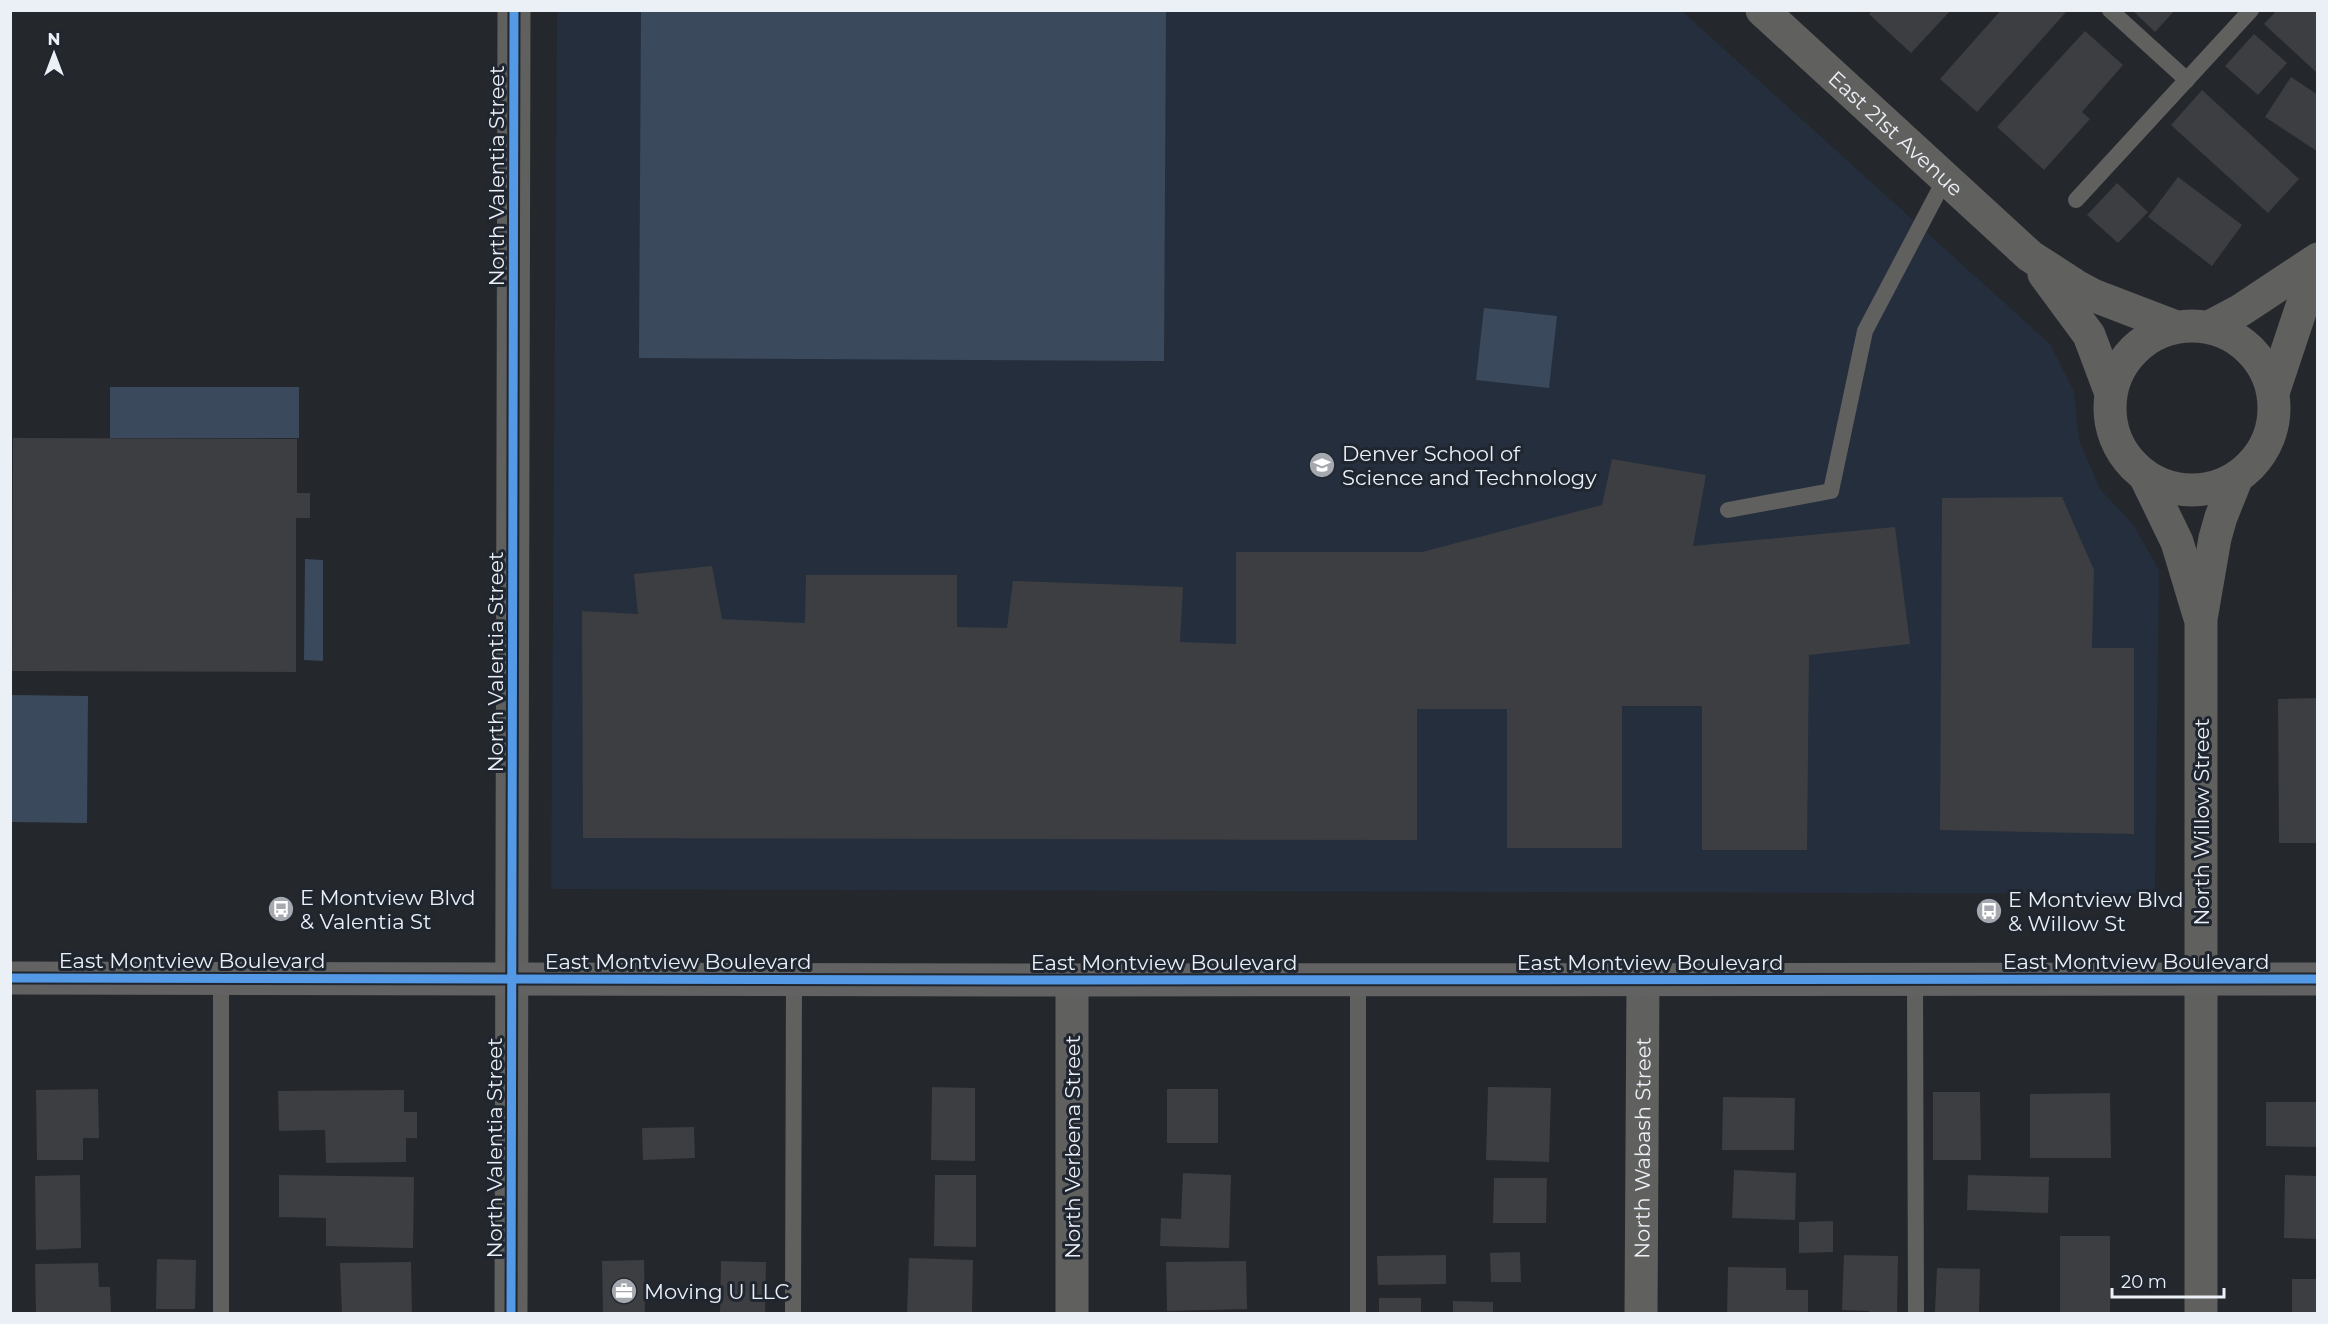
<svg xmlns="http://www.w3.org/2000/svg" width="2328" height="1324" viewBox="0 0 2328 1324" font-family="Montserrat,sans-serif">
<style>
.built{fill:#252e3c}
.green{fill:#3b495d}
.building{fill:#3c3e42}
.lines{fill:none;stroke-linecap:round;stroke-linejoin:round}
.service{stroke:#60605f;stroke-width:16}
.minor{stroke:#60605f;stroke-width:33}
.secondary{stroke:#626262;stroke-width:33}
.cycleway-casing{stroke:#202630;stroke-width:13}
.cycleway{stroke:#5399e6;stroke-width:9}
.labels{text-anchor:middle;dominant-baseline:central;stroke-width:6;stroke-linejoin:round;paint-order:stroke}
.street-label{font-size:21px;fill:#ebeff6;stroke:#202630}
.poi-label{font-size:21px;fill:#ebeff6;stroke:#202630;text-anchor:start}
</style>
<rect width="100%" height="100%" fill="#24272c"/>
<!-- built -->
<path class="built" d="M557 11H1682L2050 344 2074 391 2079 440 2100 489 2133 524 2159 570 2155 894 551 889Z"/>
<!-- green -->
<g class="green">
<path d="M641 11H1166L1164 361 639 358Z"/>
<path d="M1484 308 1557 316 1549 388 1476 380Z"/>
<rect x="110" y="387" width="189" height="51"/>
<path d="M305 559 323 560V661L304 660Z"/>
<path d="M11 695 88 696 87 823 11 822Z"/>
</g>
<!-- building -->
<g class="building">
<path d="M1873 10H1951L1911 53 1869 14Z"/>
<path d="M2001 10 2066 12 1977 112 1940 79Z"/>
<path d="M2132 10H2175L2155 32Z"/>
<path d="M2277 10H2318V74L2264 24Z"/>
<path d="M2085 31 2123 65 2082 112 2090 119 2044 170 1997 127Z"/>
<path d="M2254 34 2287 63 2258 95 2225 66Z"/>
<path d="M2291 77 2318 95V152L2265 117Z"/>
<path d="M2202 90 2299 179 2268 213 2171 125Z"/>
<path d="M2178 177 2242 225 2212 266 2148 217Z"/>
<path d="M2117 183 2148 212 2118 243 2087 215Z"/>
<path d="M13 438 297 439V493H310V518H296V672L12 671Z"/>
<path d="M1612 459 1706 475 1693 546 1895 527 1910 644 1809 655 1807 850H1702V706H1622V848H1507V709H1417V840L583 838 582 611 638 614 634 574 712 566 722 619 805 623 806 575H957V627L1007 628 1013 581 1183 587 1180 642 1236 644V552H1422L1602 505Z"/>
<path d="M2062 497 2094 570 2092 648H2134V834L1940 830 1942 498Z"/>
<path d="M2318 698V843H2279L2278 699Z"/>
<path d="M932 1087 975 1088V1161L931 1160Z"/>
<path d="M1488 1087 1551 1088 1549 1162 1486 1160Z"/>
<path d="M98 1089 99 1138H83V1160H37L36 1090Z"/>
<rect x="1167" y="1089" width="51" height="54"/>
<path d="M404 1090V1112H417V1138H406V1162L326 1163 325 1130 279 1131 278 1091Z"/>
<path d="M1933 1092H1980L1981 1160H1933Z"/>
<path d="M2110 1093 2111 1158H2030V1094Z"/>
<path d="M1723 1097 1795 1098 1794 1150H1722Z"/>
<path d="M2266 1102H2318V1147L2266 1146Z"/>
<path d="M694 1127 695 1158 643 1160 642 1128Z"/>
<path d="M1734 1170 1796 1173 1795 1220 1732 1218Z"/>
<path d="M1183 1173 1231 1175 1229 1248 1160 1246 1161 1218 1181 1219Z"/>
<path d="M80 1175 81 1248 36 1250 35 1176Z"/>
<path d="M279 1175 414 1177 413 1248 326 1246V1218L279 1217Z"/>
<path d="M935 1175H976V1247L934 1246Z"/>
<path d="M1968 1175 2049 1177 2048 1213 1967 1210Z"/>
<path d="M2285 1175 2318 1176V1239L2284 1238Z"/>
<path d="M1494 1178H1547L1546 1223H1493Z"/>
<path d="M1833 1221V1252L1799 1253V1222Z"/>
<path d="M2060 1236H2110V1313L2060 1312Z"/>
<path d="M1520 1252 1521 1282H1491L1490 1253Z"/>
<path d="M1446 1255V1284L1378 1285 1377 1256Z"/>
<path d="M1844 1255 1898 1256 1897 1314H1869V1311L1842 1310Z"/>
<path d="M909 1258 973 1260 972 1313 907 1314Z"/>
<path d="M157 1259 196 1260 195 1309H156Z"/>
<path d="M644 1260 645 1314H603L602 1261Z"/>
<path d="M721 1261 766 1262 765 1314H720Z"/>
<path d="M1246 1261 1247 1309 1167 1311 1166 1262Z"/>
<path d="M411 1262 412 1314H342L340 1263Z"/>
<path d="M98 1263 99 1287H110L111 1314H36L35 1264Z"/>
<path d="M1728 1267 1786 1268V1290H1808V1314H1727Z"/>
<path d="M1937 1268 1980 1269 1979 1313 1935 1312Z"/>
<rect x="2292" y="1279" width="26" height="35"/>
<rect x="1379" y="1298" width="42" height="16"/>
<path d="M1453 1301 1493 1302V1314H1453Z"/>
</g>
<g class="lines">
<!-- service -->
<g class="service">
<path d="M2110 10 2187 80"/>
<path d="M2076 200 2251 10"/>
<path d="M1728 510 1831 491 1865 331 1945 179"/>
<path d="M221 978V1314"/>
<path d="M1915 979 1916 1314"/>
<path d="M1358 980V1314"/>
<path d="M793 1314 794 979"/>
</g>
<!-- minor -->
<g class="minor">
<path id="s1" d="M1762 10 2030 256 2078 287 2095 296 2176 327"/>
<path d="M2044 274 2089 335 2110 391"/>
<circle cx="2192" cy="408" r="82"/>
<path d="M2209 327 2241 310 2318 259"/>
<path d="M2273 393 2302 306 2318 279"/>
<path d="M2145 476 2177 542 2199 615"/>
<path d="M511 1314 514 10"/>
<path d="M1072 1314V980"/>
<path id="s2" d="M1641 1314 1643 980"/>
<path d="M2201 1314V619L2215 538 2221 517 2237 477"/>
</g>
<!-- secondary -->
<path class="secondary" d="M10 978 1072 980 2318 979"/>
<!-- cycleway casing -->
<g class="cycleway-casing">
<g id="cycleway">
<path d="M10 978 1072 980 2318 979"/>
<path d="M511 1314 514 10"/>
</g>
</g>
<!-- cycleway -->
<use href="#cycleway" class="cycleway"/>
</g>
<!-- icons -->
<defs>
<g id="school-disc" transform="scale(1.35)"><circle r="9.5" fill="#a5a9af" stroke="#202630"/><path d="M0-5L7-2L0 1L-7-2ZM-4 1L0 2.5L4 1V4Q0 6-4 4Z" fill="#fff"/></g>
<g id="bus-disc" transform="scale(1.35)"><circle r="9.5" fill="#a5a9af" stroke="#202630"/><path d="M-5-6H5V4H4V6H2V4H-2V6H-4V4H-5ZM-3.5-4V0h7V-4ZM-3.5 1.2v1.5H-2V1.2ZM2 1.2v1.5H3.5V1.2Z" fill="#fff"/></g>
<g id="office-disc" transform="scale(1.35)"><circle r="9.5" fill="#a5a9af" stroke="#202630"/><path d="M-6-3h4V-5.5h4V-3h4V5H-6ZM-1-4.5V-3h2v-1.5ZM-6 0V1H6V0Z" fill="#fff"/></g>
</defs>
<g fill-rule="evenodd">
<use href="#school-disc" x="1322" y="465"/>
<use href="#bus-disc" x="281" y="909"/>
<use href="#bus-disc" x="1989" y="911"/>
<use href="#office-disc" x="624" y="1291"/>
</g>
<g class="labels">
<!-- street labels -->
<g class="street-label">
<text stroke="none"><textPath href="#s1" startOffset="182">East 21st Avenue</textPath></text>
<text transform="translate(496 176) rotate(-90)">North Valentia Street</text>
<text transform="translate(495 662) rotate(-90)">North Valentia Street</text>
<text transform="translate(2201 822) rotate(-90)">North Willow Street</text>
<text x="192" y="960">East Montview Boulevard</text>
<text x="678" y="961">East Montview Boulevard</text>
<text x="2136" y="961">East Montview Boulevard</text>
<text x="1164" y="962">East Montview Boulevard</text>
<text x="1650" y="962">East Montview Boulevard</text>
<text transform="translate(1072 1147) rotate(-90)">North Verbena Street</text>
<text stroke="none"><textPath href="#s2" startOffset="166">North Wabash Street</textPath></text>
<text transform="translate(494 1148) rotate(-90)">North Valentia Street</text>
</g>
<!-- poi labels -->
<g class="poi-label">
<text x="1342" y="453">Denver School of<tspan x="1342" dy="24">Science and Technology</tspan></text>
<text x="300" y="897">E Montview Blvd<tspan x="300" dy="24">&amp; Valentia St</tspan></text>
<text x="2008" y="899">E Montview Blvd<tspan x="2008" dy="24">&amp; Willow St</tspan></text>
<text x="644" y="1291">Moving U LLC</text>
</g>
</g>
<!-- border -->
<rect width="2328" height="1324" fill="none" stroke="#ebeff6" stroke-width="24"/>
<!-- north arrow -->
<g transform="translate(54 54)" stroke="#202630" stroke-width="4.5" paint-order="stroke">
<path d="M0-4.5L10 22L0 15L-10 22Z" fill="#ebeff6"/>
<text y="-9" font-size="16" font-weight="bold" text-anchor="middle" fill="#ebeff6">N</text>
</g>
<!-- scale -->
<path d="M2112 1288v9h112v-9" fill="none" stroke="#ebeff6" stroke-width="3"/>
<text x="2121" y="1288" font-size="18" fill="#ebeff6" stroke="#202630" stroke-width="4.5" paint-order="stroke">20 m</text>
</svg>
